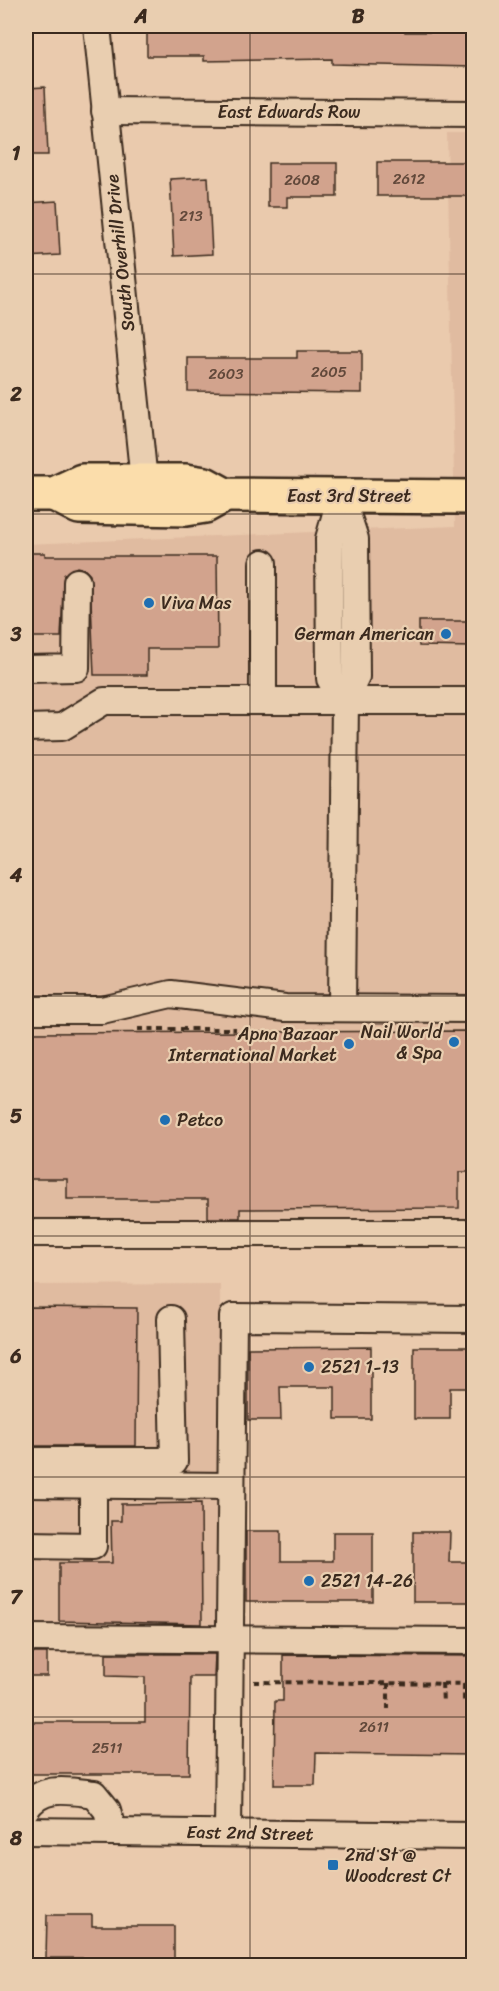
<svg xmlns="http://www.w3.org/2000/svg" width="499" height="1991" viewBox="0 0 499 1991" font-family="Sriracha,sans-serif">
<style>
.built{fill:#e0bba0}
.building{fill:#d2a38d;stroke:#3b2a1e;stroke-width:1.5}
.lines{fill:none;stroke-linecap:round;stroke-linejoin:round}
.minor-casing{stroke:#3b2a1e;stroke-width:30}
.major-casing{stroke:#3b2a1e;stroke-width:38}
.path{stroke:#3b2a1e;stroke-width:4;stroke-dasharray:6 4.5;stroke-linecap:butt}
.minor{stroke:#e9ceb0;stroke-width:26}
.major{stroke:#fbddab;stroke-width:33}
.grid{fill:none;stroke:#3b2a1e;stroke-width:1.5;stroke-opacity:0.55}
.poi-dot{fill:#1f6fb2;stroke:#e9ceb0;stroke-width:2}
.labels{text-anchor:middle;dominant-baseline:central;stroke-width:4.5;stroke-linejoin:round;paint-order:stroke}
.number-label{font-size:15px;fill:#61483a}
.street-label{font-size:18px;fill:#3b2a1e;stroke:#e9ceb0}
.poi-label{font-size:18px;fill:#3b2a1e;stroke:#e9ceb0;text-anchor:start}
.neatline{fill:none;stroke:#3b2a1e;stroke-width:2}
.grid-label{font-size:20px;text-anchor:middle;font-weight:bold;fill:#3b2a1e}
</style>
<rect width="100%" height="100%" fill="#eacaad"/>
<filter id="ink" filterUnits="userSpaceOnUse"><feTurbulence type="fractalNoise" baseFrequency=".0167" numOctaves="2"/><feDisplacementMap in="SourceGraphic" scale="12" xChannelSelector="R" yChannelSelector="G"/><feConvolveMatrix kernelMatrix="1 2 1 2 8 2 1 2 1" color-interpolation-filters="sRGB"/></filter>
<g filter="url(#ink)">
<!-- built -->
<g class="built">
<path d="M447 133H473V1232L26 1224V544L455 526Z"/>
<path d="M220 1284 221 1628H26V1285Z"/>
</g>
<!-- building -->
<g class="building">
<path d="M147 26H405V32H474V67L332 64V59L204 61V56H147Z"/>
<path d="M45 87 48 155H26V88Z"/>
<rect x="377" y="162" width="97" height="34"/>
<path d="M268 163H337V197H287V207H268Z"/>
<path d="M208 177 212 254 174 256 170 179Z"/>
<path d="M57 201 60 255 26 257V203Z"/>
<path d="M297 351H362V393L188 391V358H297Z"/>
<path d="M26 553H45V556H217L218 649H147V675H94L90 575 84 569 77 567 64 575 61 637H26Z"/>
<path d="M419 621H474V647L419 646Z"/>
<path d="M474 1031V1172H459V1208L240 1209V1218H208V1199H67V1179H26V1033Z"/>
<path d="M26 1307 137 1308 136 1446H26Z"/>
<path d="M371 1347V1419H335V1387H280L281 1420H248V1348Z"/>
<path d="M414 1347H474V1388H450V1419H414Z"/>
<path d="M201 1503 202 1624 59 1621V1563H112L111 1521H121V1504Z"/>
<path d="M246 1531H281V1561H333V1532H373V1602H246Z"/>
<path d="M413 1532H450L449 1562H474V1602H413Z"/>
<rect x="26" y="1653" width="21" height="23"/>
<path d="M106 1654H215L214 1677H190L189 1774H26V1722H145V1677L106 1676Z"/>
<path d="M283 1655 474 1656V1755L316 1753 315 1785H274L275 1701H283Z"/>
<path d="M47 1915H92V1926H174V1965H93V1958H46Z"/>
</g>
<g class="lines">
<!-- minor casing -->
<g class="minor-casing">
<g id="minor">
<path d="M97 26 144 481"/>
<path d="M105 111 474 114"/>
<path d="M341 496 355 539 356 677 345 699 342 1008"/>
<path d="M341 496 329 539 330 679 345 699"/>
<path d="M263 563V701"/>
<path d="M26 669 76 668 77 582"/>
<path d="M26 728 62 727 104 701H474"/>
<path d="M26 1010H102L171 994 285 1008 474 1009"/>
<path d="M26 1233H474"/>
<path d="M26 1461H174L171 1319"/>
<path d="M26 1484 231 1486"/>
<path d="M26 1545 93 1546V1485"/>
<path d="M26 1638 474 1641"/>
<path d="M26 1809C42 1784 69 1791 94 1794L107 1810 113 1832"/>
<path d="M26 1831 474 1836"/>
<path d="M228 1833 233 1317 474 1319"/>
</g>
</g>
<!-- major casing -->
<g class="major-casing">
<g id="major">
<path d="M26 494H54L82 481H186L205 484 225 495 474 497"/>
<path d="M54 494 79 507 186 509 205 506 225 495"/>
</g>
</g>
<!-- path -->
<g class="path">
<path d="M138 1029H236"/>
<path d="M254 1682 474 1684"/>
<path d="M388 1683V1709"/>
<path d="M442 1683 443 1703"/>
<path d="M464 1684V1703"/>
</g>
<!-- minor -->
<use href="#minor" class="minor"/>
<!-- major -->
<use href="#major" class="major"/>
</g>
</g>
<!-- grid -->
<path class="grid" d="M250 26V1966M26 274H474M26 514H474M26 755H474M26 996H474M26 1236H474M26 1477H474M26 1717H474"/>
<!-- markers -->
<g class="poi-dot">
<circle cx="149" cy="603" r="6"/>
<circle cx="446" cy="634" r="6"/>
<circle cx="454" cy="1042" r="6"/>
<circle cx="349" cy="1044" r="6"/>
<circle cx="165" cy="1120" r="6"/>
<circle cx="309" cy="1367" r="6"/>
<circle cx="309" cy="1581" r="6"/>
<rect x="327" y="1859" width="12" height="12" rx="3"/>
</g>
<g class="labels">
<!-- number labels -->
<g class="number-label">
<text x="409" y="179">2612</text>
<text x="302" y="180">2608</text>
<text x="191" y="216">213</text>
<text x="329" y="372">2605</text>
<text x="226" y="374">2603</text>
<text x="374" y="1727">2611</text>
<text x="107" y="1748">2511</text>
</g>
<!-- street labels -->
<g class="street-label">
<text x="289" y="112">East Edwards Row</text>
<text transform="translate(120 253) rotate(-96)">South Overhill Drive</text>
<text x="349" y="496">East 3rd Street</text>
<text transform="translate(250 1833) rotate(1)">East 2nd Street</text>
</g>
<!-- poi labels -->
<g class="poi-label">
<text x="161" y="603">Viva Mas</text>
<text x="434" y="634" text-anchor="end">German American</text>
<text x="442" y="1032" text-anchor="end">Nail World<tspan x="442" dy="21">&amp; Spa</tspan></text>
<text x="337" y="1034" text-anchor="end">Apna Bazaar<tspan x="337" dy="21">International Market</tspan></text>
<text x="177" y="1120">Petco</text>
<text x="321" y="1367">2521 1-13</text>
<text x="321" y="1581">2521 14-26</text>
<text x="345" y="1855">2nd St @<tspan x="345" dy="21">Woodcrest Ct</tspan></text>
</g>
</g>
<!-- margin -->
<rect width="499" height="1991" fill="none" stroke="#e9ceb0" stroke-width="66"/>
<rect x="33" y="33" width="433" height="1925" class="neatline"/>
<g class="grid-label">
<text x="141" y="23">A</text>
<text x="358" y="23">B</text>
<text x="16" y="160">1</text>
<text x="16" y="401">2</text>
<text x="16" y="641">3</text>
<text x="16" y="882">4</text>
<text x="16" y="1123">5</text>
<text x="16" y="1363">6</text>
<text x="16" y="1604">7</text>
<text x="16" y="1845">8</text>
</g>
</svg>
